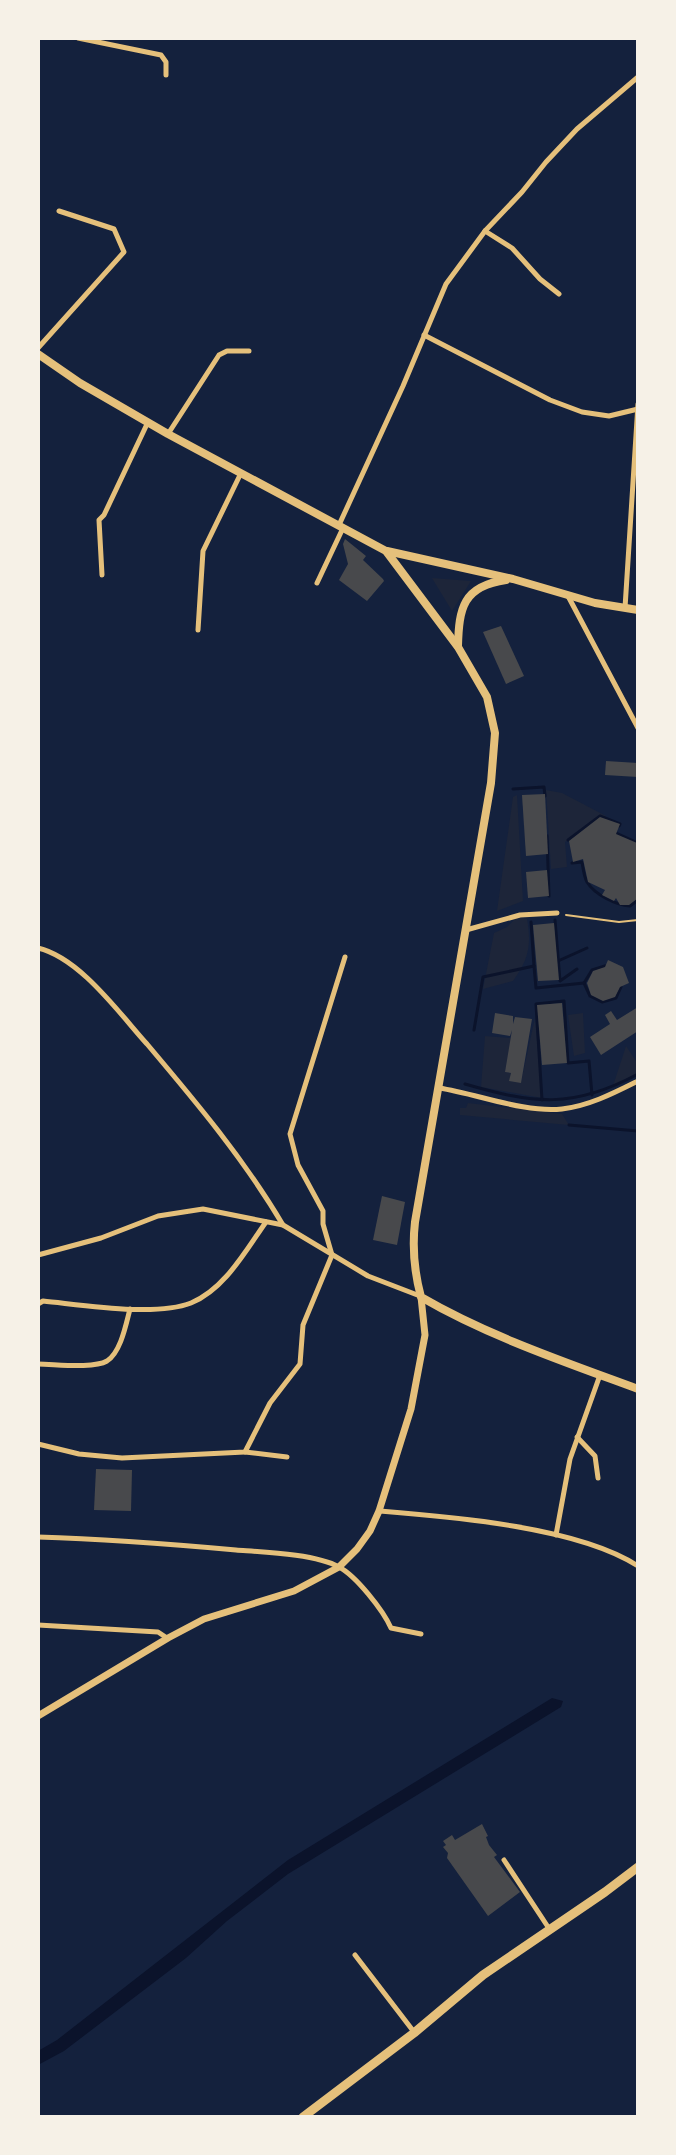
<svg xmlns="http://www.w3.org/2000/svg" width="676" height="2155" viewBox="0 0 676 2155" font-family="Montserrat,sans-serif">
<style>
.green{fill:#1d2539}
.water{fill:#0b132b}
.lines{fill:none;stroke-linecap:round;stroke-linejoin:round}
.stream{stroke:#0b132b;stroke-width:3}
.building{fill:#48494c}
.path{stroke:#e5c07b;stroke-width:2}
.minor{stroke:#e5c07b;stroke-width:5}
.tertiary{stroke:#e5c07b;stroke-width:7}
.secondary{stroke:#e5c07b;stroke-width:8}
.primary{stroke:#e5c07b;stroke-width:9}
</style>
<rect width="100%" height="100%" fill="#14213d"/>
<!-- green -->
<g class="green">
<path d="M432 578 471 581 452 611Z"/>
<path d="M546 790 562 793 606 816 601 820 596 819 565 842 567 867 551 869Z"/>
<path d="M517 795 523 901 497 911 513 797Z"/>
<path d="M517 917 527 919C532 946 528 960 513 981L483 989 494 933 507 927Z"/>
<path d="M583 1013 585 1053 574 1056 568 1015Z"/>
<path d="M535 1018 542 1098 481 1087 485 1036 511 1038 505 1072 511 1073 510 1081 521 1082Z"/>
<path d="M626 1046 638 1064V1073L613 1086Z"/>
<path d="M468 1103 562 1114 569 1125 460 1115V1108H466Z"/>
</g>
<!-- water -->
<path class="water" d="M552 1698 563 1701 561 1707 288 1874 227 1921 186 1958 64 2051 38 2065V2051L57 2040 288 1860Z"/>
<g class="lines">
<!-- stream -->
<g class="stream">
<path d="M513 789 544 787 545 796"/>
<path d="M616 833 638 843"/>
<path d="M547 836 549 896"/>
<path d="M568 840 600 816 620 824 619 826"/>
<path d="M572 863 582 862C583 868 584 877 587 882 595 895 616 905 630 906L638 900"/>
<path d="M555 920 560 981 577 969"/>
<path d="M531 922 534 966"/>
<path d="M558 961 587 948"/>
<path d="M605 966 592 970 584 983 590 996 602 1002 616 998 621 987"/>
<path d="M474 1030 483 977 534 966 536 988 584 983"/>
<path d="M465 1084C534 1104 573 1109 638 1074"/>
<path d="M542 1100 536 1004 564 1001 568 1063 589 1061 592 1095"/>
<path d="M569 1125 638 1131"/>
</g>
</g>
<!-- building -->
<g class="building">
<path d="M345 539 366 556 363 560 383 579 384 581 367 601 339 580 348 564 343 544Z"/>
<path d="M501 626 524 676 506 684 483 632Z"/>
<path d="M606 761 638 763V777L605 775Z"/>
<path d="M545 794 548 854 526 856 522 795Z"/>
<path d="M600 817 620 824 616 834 637 843 638 898 629 905H620L616 898 614 901 602 895 605 890 588 882 583 859 573 862 569 841Z"/>
<path d="M547 870 549 896 528 898 526 872Z"/>
<path d="M554 923 559 980 538 981 533 925Z"/>
<path d="M608 960 623 967 629 983 620 987 615 997 603 1001 591 995 587 983 593 971 605 967Z"/>
<path d="M562 1003 567 1063 542 1065 537 1005Z"/>
<path d="M638 1007V1031L601 1055 590 1037 610 1024 605 1015 611 1011 617 1020Z"/>
<path d="M495 1013 513 1016V1024L515 1017 532 1019 521 1083 509 1081 511 1073 505 1072 512 1030 510 1036 492 1033Z"/>
<path d="M382 1196 405 1202 397 1245 373 1240Z"/>
<path d="M96 1469 132 1470 131 1511 94 1510Z"/>
<path d="M482 1824 488 1836 486 1837 489 1845 497 1855 494 1857 520 1892 488 1916 447 1858 448 1853 443 1847 446 1845 443 1841 452 1835 455 1840Z"/>
</g>
<g class="lines">
<!-- path -->
<path class="path" d="M566 915 619 922 638 920"/>
<!-- minor -->
<g class="minor">
<path d="M78 38 161 55 166 62V75"/>
<path d="M485 231 512 248 540 279 559 294"/>
<path d="M424 335 550 400 582 412 609 416 638 409"/>
<path d="M38 348 124 252 114 229 59 211"/>
<path d="M168 434 219 355 227 351H249"/>
<path d="M339 525 403 386 446 284 485 231 522 192 546 162 577 129 638 77"/>
<path d="M102 575 99 520 104 515 148 422"/>
<path d="M317 583 343 528"/>
<path d="M568 596 638 728"/>
<path d="M625 608 638 404"/>
<path d="M198 630 203 551 241 473"/>
<path d="M466 930 520 915 557 913"/>
<path d="M38 948C80 958 119 1013 147 1044 196 1102 244 1159 283 1225"/>
<path d="M439 1088C478 1094 524 1113 562 1109 589 1106 614 1093 638 1081"/>
<path d="M38 1255 101 1238 158 1216 203 1209 283 1225 368 1276 420 1296"/>
<path d="M38 1304 43 1301C83 1305 155 1317 191 1303 225 1289 246 1250 266 1222"/>
<path d="M38 1364C55 1364 93 1369 107 1361 121 1352 126 1324 130 1309"/>
<path d="M577 1437 595 1456 598 1478"/>
<path d="M38 1444 79 1454 122 1458 245 1452 270 1403 300 1364 303 1325 332 1255 323 1224V1211L298 1165 290 1134 345 957"/>
<path d="M245 1452 287 1457"/>
<path d="M379 1511C453 1517 578 1527 638 1566"/>
<path d="M556 1535 570 1459 600 1375"/>
<path d="M38 1537C104 1539 170 1544 236 1550 263 1552 316 1554 339 1567 356 1576 383 1610 391 1628L421 1634"/>
<path d="M38 1625 158 1632 167 1638"/>
<path d="M504 1860 550 1930"/>
<path d="M355 1955 414 2032"/>
</g>
<!-- tertiary -->
<path class="tertiary" d="M38 1716 168 1638 204 1619 294 1591 339 1567 357 1549 370 1531 379 1511 411 1409 425 1335 421 1297"/>
<!-- secondary -->
<g class="secondary">
<path d="M38 354 80 383 168 434 386 551 458 647 487 697 495 733 491 783 415 1222C412 1248 414 1271 421 1297 488 1336 565 1362 638 1389"/>
<path d="M387 551 513 579 595 603 638 610"/>
<path d="M458 646C459 608 463 586 506 580"/>
</g>
<!-- primary -->
<path class="primary" d="M303 2117 414 2033 483 1975 605 1892 638 1867"/>
</g>
<!-- border -->
<rect width="676" height="2155" fill="none" stroke="#f6f1e7" stroke-width="80"/>
</svg>
